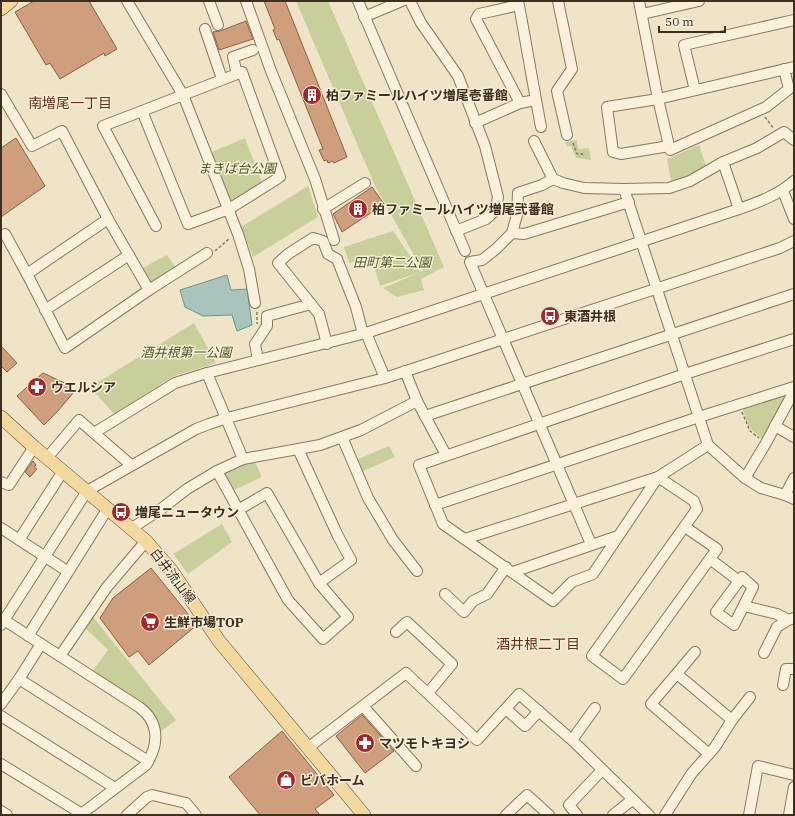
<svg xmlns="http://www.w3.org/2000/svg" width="795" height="816" viewBox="0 0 795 816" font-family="'IBM Plex Serif','Noto Sans JP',serif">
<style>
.green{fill:#c9cf9b}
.water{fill:#a9c4bc;stroke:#6f938a}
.building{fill:#cf9f7d;stroke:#8d5f41}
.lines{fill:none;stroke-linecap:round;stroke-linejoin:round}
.minor-casing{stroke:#8d765c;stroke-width:12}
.major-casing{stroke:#5b4430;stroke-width:14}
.path{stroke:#8d765c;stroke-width:1.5;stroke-dasharray:3 2;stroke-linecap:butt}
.minor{stroke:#faf1dc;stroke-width:10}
.major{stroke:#f3d9a0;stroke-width:13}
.labels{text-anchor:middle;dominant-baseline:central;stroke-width:3;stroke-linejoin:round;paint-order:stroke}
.poi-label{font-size:13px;font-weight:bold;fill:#3d2e20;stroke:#f7eed8;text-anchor:start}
.park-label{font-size:13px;font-style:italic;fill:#4d5a26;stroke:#f7eed8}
.street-label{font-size:13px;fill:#3d2e20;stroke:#f7eed8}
.neighbourhood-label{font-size:14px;fill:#6b2e1e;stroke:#f7eed8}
</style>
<rect width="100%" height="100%" fill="#f0e4c8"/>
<!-- green -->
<g class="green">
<path d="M296 1H328L444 267 421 279 424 290 397 297 383 288 423 271 375 186Z"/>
<path d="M245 138 262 183 234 201 230 200 212 152Z"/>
<path d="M577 140 578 149 589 148 591 160 576 158 571 146 567 147 565 142Z"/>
<path d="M699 145 706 165 688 177 671 181 667 159Z"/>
<path d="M308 186 318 217 253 257 241 227Z"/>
<path d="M393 231 421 272 380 286 371 257 349 263 344 247Z"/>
<path d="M167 255 176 268 153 283 149 282 141 269Z"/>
<path d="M194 323 216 363 174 376 114 414 90 387Z"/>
<path d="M787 391 789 394 764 440C747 427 748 426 742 406Z"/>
<path d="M389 446 395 457 361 472 356 460Z"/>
<path d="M255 462 262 477 232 491 225 478 226 473 245 465Z"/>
<path d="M222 524 232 542 188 574 173 554Z"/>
<path d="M93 617 176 720 159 733 158 726 92 672 108 650 84 627 88 620H91Z"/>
</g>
<!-- water -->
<path class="water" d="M227 275 231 290 247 289 252 325 237 331 232 315 203 316 185 307 180 290Z"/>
<!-- building -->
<g class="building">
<path d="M34 1H89L117 49 105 56 104 53 60 79 50 63 46 65 15 12Z"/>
<path d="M264 1H285L347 157 334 163 333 161 328 163 327 160 324 161 319 150 323 149 279 39 277 40 273 30 275 29Z"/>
<path d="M246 21 253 39 219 50 213 32 220 31Z"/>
<path d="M16 138 45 186 1 217V148Z"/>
<path d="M372 187 384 204 342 232 333 214Z"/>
<path d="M1 346 17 363 7 372 1 366Z"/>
<path d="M43 373 67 384 74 392 57 412 44 425 17 396Z"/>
<path d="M33 461 36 465 34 467 37 469 30 477 25 472Z"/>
<path d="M151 568 197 625 149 665 138 651 129 657 100 618 113 598Z"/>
<path d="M362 715 394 751 365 773 336 736Z"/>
<path d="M282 731 334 795 315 809 320 815H260L229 777Z"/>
</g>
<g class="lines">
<!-- minor casing -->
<g class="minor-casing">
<g id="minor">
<path d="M127 1 183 95 238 234 249 269 255 303"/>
<path d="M209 1 218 25"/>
<path d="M246 1 271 71 315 179 334 240"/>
<path d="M358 1 465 251"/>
<path d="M410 1 421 23 458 76 485 146 498 197 496 210 486 219 456 231"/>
<path d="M558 1 572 69 557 91 567 135"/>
<path d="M639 1 658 99 670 150 766 107 789 89 784 69"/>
<path d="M642 14 699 1"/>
<path d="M364 17 402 1"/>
<path d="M205 29 222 79"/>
<path d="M242 72 280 177 229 209 188 224 142 111Z"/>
<path d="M237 74 233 57 253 50"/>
<path d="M695 90 684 45 794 20"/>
<path d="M1 94 32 146 62 131 108 219 149 290"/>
<path d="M536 100 541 127"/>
<path d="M142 111 103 126 156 226"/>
<path d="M475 123 520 103 476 19 479 14 519 5 536 100 520 103"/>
<path d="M534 141 553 179 563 183 584 188 624 189 669 188 690 181 723 162 757 148 784 132 794 140"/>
<path d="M669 146 621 154 613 152 607 107 658 99 794 67"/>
<path d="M723 162 739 209"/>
<path d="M624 189 708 445 745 478 761 488 785 495 794 499"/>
<path d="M783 191 794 219"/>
<path d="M323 209 365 183"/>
<path d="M108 219 27 274 65 348 149 290 207 253"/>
<path d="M512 233 517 215 518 193 542 185 553 179"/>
<path d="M5 234 27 274"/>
<path d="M45 310 129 255"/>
<path d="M366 333 385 378"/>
<path d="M327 344 319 314 278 263 288 254 313 238 323 241 328 254 337 259 356 307 363 334"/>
<path d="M258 360 255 344 267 326V316L311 304"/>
<path d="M405 371 417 401 446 455"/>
<path d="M207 373 243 459"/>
<path d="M425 416 794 294"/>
<path d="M775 426 794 437"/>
<path d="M94 433 175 383 207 373 366 333 739 209C759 202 778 195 794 181"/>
<path d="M342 437 368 498 393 540 417 571"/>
<path d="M708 445 658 477 593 574 572 582 553 601 443 524 419 465 685 374 794 339"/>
<path d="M298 449 338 536 351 560 319 583"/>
<path d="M47 458 79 420 131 465"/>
<path d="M217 471 288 600 323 639 348 617 319 583 267 493 238 510"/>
<path d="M745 478 766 443 794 391"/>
<path d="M1 482 9 485 34 447"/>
<path d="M785 495 794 478"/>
<path d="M435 505 699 417 794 387"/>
<path d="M1 528 67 571"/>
<path d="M132 528 161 509 187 489 217 471 243 459 320 445 361 430 417 401"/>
<path d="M465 539 658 477 694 501 697 509 592 656 623 679 717 549 685 527"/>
<path d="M19 540 63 471"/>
<path d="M591 544 470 262 482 260 496 249 512 233 524 234 629 202"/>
<path d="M710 559 739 581"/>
<path d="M513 572 618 536"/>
<path d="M742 577 753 587 734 625 716 612Z"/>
<path d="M445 594 464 612 473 601 487 594 506 567"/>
<path d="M744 606 777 614 788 620 794 618"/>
<path d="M4 620 139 707C160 722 159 745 146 765L80 815"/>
<path d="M1 625 87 491 196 429 209 424 227 418 385 378 780 248 794 241"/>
<path d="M396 632 407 622 452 664 428 693"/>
<path d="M28 636 108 508"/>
<path d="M695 652 651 704 709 754"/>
<path d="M764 653 777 627 788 620"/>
<path d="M60 656 107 587 146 541"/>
<path d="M677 674 732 720"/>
<path d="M19 679 148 761"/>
<path d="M783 685 786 669H794"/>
<path d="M1 704 19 679 41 644"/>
<path d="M363 706 416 766"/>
<path d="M506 709 525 726 539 711"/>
<path d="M1 716 115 788"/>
<path d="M572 740 595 708"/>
<path d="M309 747 406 673 477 740 519 694 572 740 649 815"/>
<path d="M1 764 82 814"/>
<path d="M1 811 7 815"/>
<path d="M127 815 147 797 152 795 186 803 196 815"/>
<path d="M506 815 527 795 549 815"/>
<path d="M577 815 569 805 602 770"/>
<path d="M613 815 632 800"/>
<path d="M665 815 692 773 715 747 732 720 750 697"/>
<path d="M749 815 758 766 794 775"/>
<path d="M789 815 794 787"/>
</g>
</g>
<!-- major casing -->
<g class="major-casing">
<g id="major">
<path d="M1 9 11 1"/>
<path d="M1 417 34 447 146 541 171 570 219 641 364 815"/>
</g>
</g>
<!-- path -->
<g class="path">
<path d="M765 117 774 129"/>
<path d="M573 143 577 154H585"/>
<path d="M215 251 230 238"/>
<path d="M257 312V324"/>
<path d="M742 412 750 431 759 438"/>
</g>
<!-- minor -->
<use href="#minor" class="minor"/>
<!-- major -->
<use href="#major" class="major"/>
</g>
<!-- icons -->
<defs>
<g id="building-disc" transform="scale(1)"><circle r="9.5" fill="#9e2a2b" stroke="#f7eed8"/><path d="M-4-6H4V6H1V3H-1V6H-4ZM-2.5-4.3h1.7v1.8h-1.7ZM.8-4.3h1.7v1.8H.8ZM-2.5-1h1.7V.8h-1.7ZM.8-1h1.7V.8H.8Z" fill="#fff"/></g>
<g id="bus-disc" transform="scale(1)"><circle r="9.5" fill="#9e2a2b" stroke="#f7eed8"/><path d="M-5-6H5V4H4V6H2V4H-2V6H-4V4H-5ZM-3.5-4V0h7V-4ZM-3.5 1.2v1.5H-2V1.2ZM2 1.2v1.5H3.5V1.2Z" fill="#fff"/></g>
<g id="pharmacy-disc" transform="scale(1)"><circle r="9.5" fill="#9e2a2b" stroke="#f7eed8"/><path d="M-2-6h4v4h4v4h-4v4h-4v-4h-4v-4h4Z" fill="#fff"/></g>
<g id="supermarket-disc" transform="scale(1)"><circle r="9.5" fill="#9e2a2b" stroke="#f7eed8"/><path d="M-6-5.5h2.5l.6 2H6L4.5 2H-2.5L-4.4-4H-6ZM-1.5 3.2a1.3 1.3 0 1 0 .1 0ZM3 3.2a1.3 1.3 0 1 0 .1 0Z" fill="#fff"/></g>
<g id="shop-disc" transform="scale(1)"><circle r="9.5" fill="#9e2a2b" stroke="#f7eed8"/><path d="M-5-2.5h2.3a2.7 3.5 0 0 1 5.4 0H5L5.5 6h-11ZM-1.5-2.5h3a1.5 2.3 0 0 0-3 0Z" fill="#fff"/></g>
</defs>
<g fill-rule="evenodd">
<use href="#building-disc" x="312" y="95"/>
<use href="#building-disc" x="358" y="209"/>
<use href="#bus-disc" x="550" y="316"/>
<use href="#pharmacy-disc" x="37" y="387"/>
<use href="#bus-disc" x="121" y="512"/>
<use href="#supermarket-disc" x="150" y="622"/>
<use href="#pharmacy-disc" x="365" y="743"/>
<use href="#shop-disc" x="286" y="780"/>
</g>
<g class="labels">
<!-- poi labels -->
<g class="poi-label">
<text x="326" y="95">柏ファミールハイツ増尾壱番館</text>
<text x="372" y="209">柏ファミールハイツ増尾弐番館</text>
<text x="564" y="316">東酒井根</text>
<text x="51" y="387">ウエルシア</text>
<text x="135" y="512">増尾ニュータウン</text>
<text x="164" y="622">生鮮市場TOP</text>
<text x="379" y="743">マツモトキヨシ</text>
<text x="300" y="780">ビバホーム</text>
</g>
<!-- park labels -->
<g class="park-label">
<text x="237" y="168">まきば台公園</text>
<text x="392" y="262">田町第二公園</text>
<text x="186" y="352">酒井根第一公園</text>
</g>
<!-- street labels -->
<g class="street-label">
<text transform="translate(173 576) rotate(53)">白井流山線</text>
</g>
<!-- neighbourhood labels -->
<g class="neighbourhood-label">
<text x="70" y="103">南増尾一丁目</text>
<text x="538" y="644">酒井根二丁目</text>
</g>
</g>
<!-- border -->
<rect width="795" height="816" fill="none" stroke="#3d2e20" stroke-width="4"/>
<!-- scale -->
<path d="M659 26v6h66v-6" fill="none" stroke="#3d2e20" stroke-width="2"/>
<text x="665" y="26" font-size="12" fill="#3d2e20" stroke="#f7eed8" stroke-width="3" paint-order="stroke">50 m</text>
</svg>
